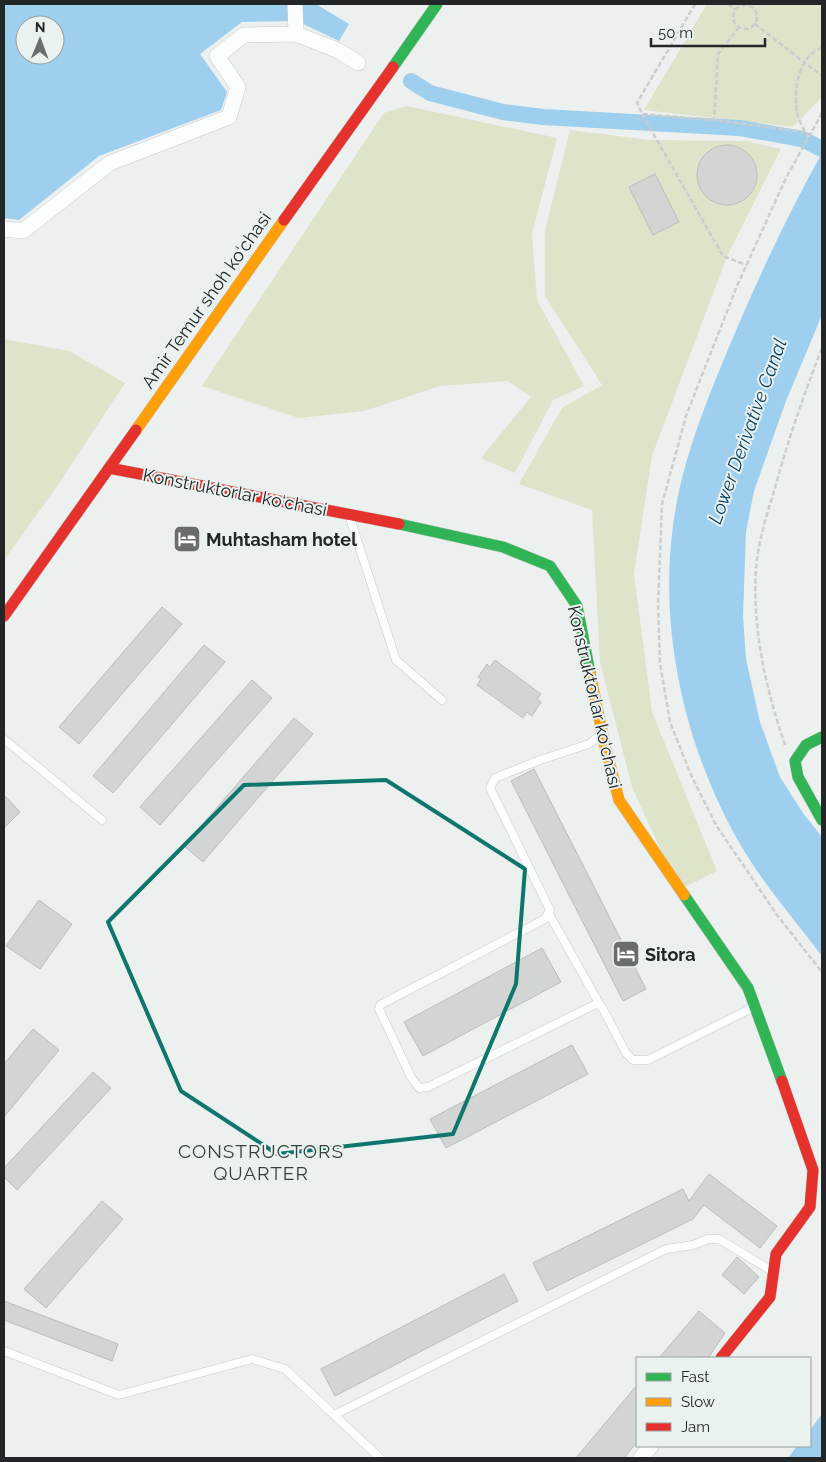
<svg xmlns="http://www.w3.org/2000/svg" width="826" height="1462" viewBox="0 0 826 1462" font-family="Raleway,sans-serif">
<style>
.green{fill:#dde4ca}
.water{fill:#9ecfee;fill-rule:evenodd}
.lines{fill:none;stroke-linecap:round;stroke-linejoin:round}
.canal{stroke:#9ecfee;stroke-width:16}
.building{fill:#d3d5d4;stroke:#bbbdbc}
.lane-casing{stroke:#c8cbca;stroke-width:9}
.street-casing{stroke:#c8cbca;stroke-width:16}
.fast-casing{stroke:#c8cbca;stroke-width:12}
.slow-casing{stroke:#c8cbca;stroke-width:12}
.jam-casing{stroke:#c8cbca;stroke-width:12}
.path{stroke:#cccdcd;stroke-width:2.5;stroke-dasharray:5 2.5;stroke-linecap:butt}
.lane{stroke:#fcfdfd;stroke-width:8}
.street{stroke:#fcfdfd;stroke-width:15}
.fast{stroke:#30b455;stroke-width:11}
.slow{stroke:#ff9f0a;stroke-width:11}
.jam{stroke:#e5322d;stroke-width:11}
.marked{fill:none;stroke:#0f766e;stroke-width:4;stroke-linejoin:round}
.labels{text-anchor:middle;dominant-baseline:central;stroke-width:4;stroke-linejoin:round;paint-order:stroke}
.street-label{font-size:18px;fill:#232626;stroke:#eaf2f0}
.poi-label{font-size:18px;font-weight:bold;fill:#232626;stroke:#eaf2f0;text-anchor:start}
.water-label{font-size:19px;font-style:italic;fill:#023d5b;stroke:#eaf2f0}
.neighbourhood-label{font-size:19px;letter-spacing:1px;fill:#393f3d;stroke:#eaf2f0}
</style>
<rect width="100%" height="100%" fill="#ecf0ef"/>
<!-- green -->
<g class="green">
<path d="M707 4H822V97L793 127 644 110Z"/>
<path d="M407 106 557 138 532 234 537 300 584 386 553 400 515 473 481 458 531 397 508 381 440 386 364 411 299 418 202 386 384 113Z"/>
<path d="M570 130 649 140 746 141 781 149 726 259 652 456 634 574 652 712 717 871 679 890 632 787 600 662 592 510 519 484 562 408 602 385 545 296V231Z"/>
<path d="M4 339 69 351 125 383 55 489 4 560Z"/>
</g>
<!-- water -->
<g class="water">
<path d="M4 4H316L349 24 339 41 297 21 242 22 200 54 227 92 221 110 99 156 19 220 4 218ZM25 25H55V55H25Z"/>
<path d="M822 153V315L786 401 754 491 746 532 743 616 746 659 760 722 780 777 803 813 822 837V956C798 924 766 887 746 854 688 759 658 637 673 526 681 463 705 405 729 347 757 280 787 216 822 153Z"/>
<path d="M822 1414V1458H788L797 1446H810V1430Z"/>
</g>
<g class="lines">
<!-- canal -->
<path class="canal" d="M411 81 430 93 503 112 543 117 740 128 802 139 822 149"/>
</g>
<!-- building -->
<g class="building">
<circle cx="727" cy="175" r="30"/>
<path d="M655 174 679 222 653 235 629 187Z"/>
<path d="M162 607 182 624 79 744 59 727Z"/>
<path d="M204 645 225 662 113 793 93 776Z"/>
<path d="M495 660 541 694 537 699 541 702 532 716 527 712 523 718 477 685 481 679 478 677 487 664 490 667Z"/>
<path d="M252 680 272 698 160 825 140 807Z"/>
<path d="M294 718 313 734 203 862 184 846Z"/>
<path d="M534 769 646 989 623 1001 511 781Z"/>
<path d="M4 795 20 812 4 828Z"/>
<path d="M39 900 72 924 40 969 6 946Z"/>
<path d="M542 948 561 982 423 1056 404 1022Z"/>
<path d="M33 1029 59 1050 4 1117V1064Z"/>
<path d="M572 1045 588 1074 446 1148 430 1119Z"/>
<path d="M93 1072 111 1088 17 1190 4 1177V1168Z"/>
<path d="M709 1174 777 1226 760 1248 704 1205 693 1219 547 1291 533 1263 683 1189 689 1201Z"/>
<path d="M102 1201 123 1219 46 1308 24 1289Z"/>
<path d="M737 1257 759 1277 744 1294 722 1275Z"/>
<path d="M504 1274 518 1301 335 1396 321 1369Z"/>
<path d="M4 1301 118 1344 112 1361 4 1320Z"/>
<path d="M699 1311 725 1333 709 1357 659 1358Z"/>
<path d="M637 1385V1442L624 1458H576Z"/>
</g>
<g class="lines">
<!-- lane casing -->
<g class="lane-casing">
<g id="lane">
<path d="M349 515 396 660 442 700"/>
<path d="M600 735 589 744 540 760 495 778 490 788 550 910 545 919 380 1005 379 1009 411 1077 419 1088 428 1087 596 1004 600 1005 603 1009 626 1053 633 1060H648L754 1007"/>
<path d="M4 739 102 820"/>
<path d="M549 914 600 1005"/>
<path d="M4 1351 119 1395 252 1359 285 1369 380 1458"/>
<path d="M334 1415 666 1249 693 1245 708 1239H719L772 1271"/>
</g>
</g>
<!-- street casing -->
<g class="street-casing">
<g id="street">
<path d="M295 4 296 34"/>
<path d="M4 229 23 231 110 163 229 117 238 87 217 56 244 35 296 34 337 50 358 63"/>
<path d="M641 1458 651 1446"/>
</g>
</g>
<!-- fast casing -->
<g class="fast-casing">
<g id="fast">
<path d="M393 67 437 4"/>
<path d="M399 524 503 547 550 566 577 606 590 673"/>
<path d="M822 737 806 745 795 761 798 777 822 820"/>
<path d="M684 895 748 988 782 1081"/>
</g>
</g>
<!-- slow casing -->
<g class="slow-casing">
<g id="slow">
<path d="M136 430 284 220"/>
<path d="M590 673 604 742 619 800 684 895"/>
</g>
</g>
<!-- jam casing -->
<g class="jam-casing">
<g id="jam">
<path d="M284 220 393 67"/>
<path d="M109 468 399 524"/>
<path d="M4 616 136 430"/>
<path d="M721 1358 770 1297 776 1254 810 1207 813 1170 782 1081"/>
</g>
</g>
<!-- path -->
<g class="path">
<path d="M695 4 637 103 642 114 714 120"/>
<path d="M728 4 736 10"/>
<circle cx="745" cy="17" r="12"/>
<path d="M755 24 822 76"/>
<path d="M739 27 718 54 714 120 805 132"/>
<path d="M822 113 786 178 737 286 686 416 662 504 658 605 660 663 670 722 691 775 716 825 777 915 822 972"/>
<path d="M642 114 723 256 746 265"/>
<path d="M808 138C805 131 800 123 798 116 792 95 798 55 822 48"/>
<path d="M785 745C766 689 752 629 756 569 758 542 767 514 775 488 788 440 804 394 822 348"/>
</g>
<!-- lane -->
<use href="#lane" class="lane"/>
<!-- street -->
<use href="#street" class="street"/>
<!-- fast -->
<use href="#fast" class="fast"/>
<!-- slow -->
<use href="#slow" class="slow"/>
<!-- jam -->
<use href="#jam" class="jam"/>
</g>
<!-- marked area -->
<path class="marked" d="M386 780 525 869 516 984 453 1134 277 1154 181 1091 108 922 244 785Z"/>
<!-- icons -->
<defs>
<g id="hotel-square" transform="scale(1.4375)"><rect x="-9" y="-9" width="18" height="18" rx="4" fill="#696d6c" stroke="#eaf2f0"/><path d="M-6-4.5h1.5V1H6V5H4.5V3h-9V5H-6ZM-4 0a1.8 1.8 0 1 1 3.6 0ZM.5 0V-2.5h3Q6-2.5 6 0Z" fill="#fff"/></g>
</defs>
<g fill-rule="evenodd">
<use href="#hotel-square" x="187" y="539"/>
<use href="#hotel-square" x="626" y="954"/>
</g>
<g class="labels">
<!-- street labels -->
<g class="street-label">
<text transform="translate(206 300) rotate(-55)">Amir Temur shoh ko‘chasi</text>
<text transform="translate(235 492) rotate(11)">Konstruktorlar ko‘chasi</text>
<text transform="translate(595 697) rotate(77)">Konstruktorlar ko‘chasi</text>
</g>
<!-- poi labels -->
<g class="poi-label">
<text x="206" y="539">Muhtasham hotel</text>
<text x="645" y="954">Sitora</text>
</g>
<!-- water labels -->
<g class="water-label">
<text transform="translate(747 431) rotate(-70)">Lower Derivative Canal</text>
</g>
<!-- neighbourhood labels -->
<g class="neighbourhood-label">
<text x="261" y="1151">CONSTRUCTORS<tspan x="261" dy="22">QUARTER</tspan></text>
</g>
</g>
<!-- border -->
<rect width="826" height="1462" fill="none" stroke="#232626" stroke-width="10"/>
<!-- legend -->
<rect x="636" y="1357" width="175" height="90" fill="#eaf2f0" stroke="#9aa09f"/>
<rect x="646" y="1373" width="25" height="8" fill="#30b455" stroke="#9aa09f"/>
<text x="681" y="1382" font-size="15" fill="#232626">Fast</text>
<rect x="646" y="1398" width="25" height="8" fill="#ff9f0a" stroke="#9aa09f"/>
<text x="681" y="1407" font-size="15" fill="#232626">Slow</text>
<rect x="646" y="1423" width="25" height="8" fill="#e5322d" stroke="#9aa09f"/>
<text x="681" y="1432" font-size="15" fill="#232626">Jam</text>
<!-- north arrow -->
<g transform="translate(40 40) rotate(1)"><circle r="24" fill="#eaf2f0" stroke="#9aa09f"/>
<path d="M0-4L9 19L0 12L-9 19Z" fill="#696d6c"/>
<text y="-8" font-size="14" font-weight="bold" text-anchor="middle" fill="#232626">N</text>
</g>
<!-- scale -->
<path d="M651 38v8h114v-8" fill="none" stroke="#232626" stroke-width="2.5"/>
<text x="658" y="38" font-size="15" fill="#232626" stroke="#eaf2f0" stroke-width="4" paint-order="stroke">50 m</text>
</svg>
